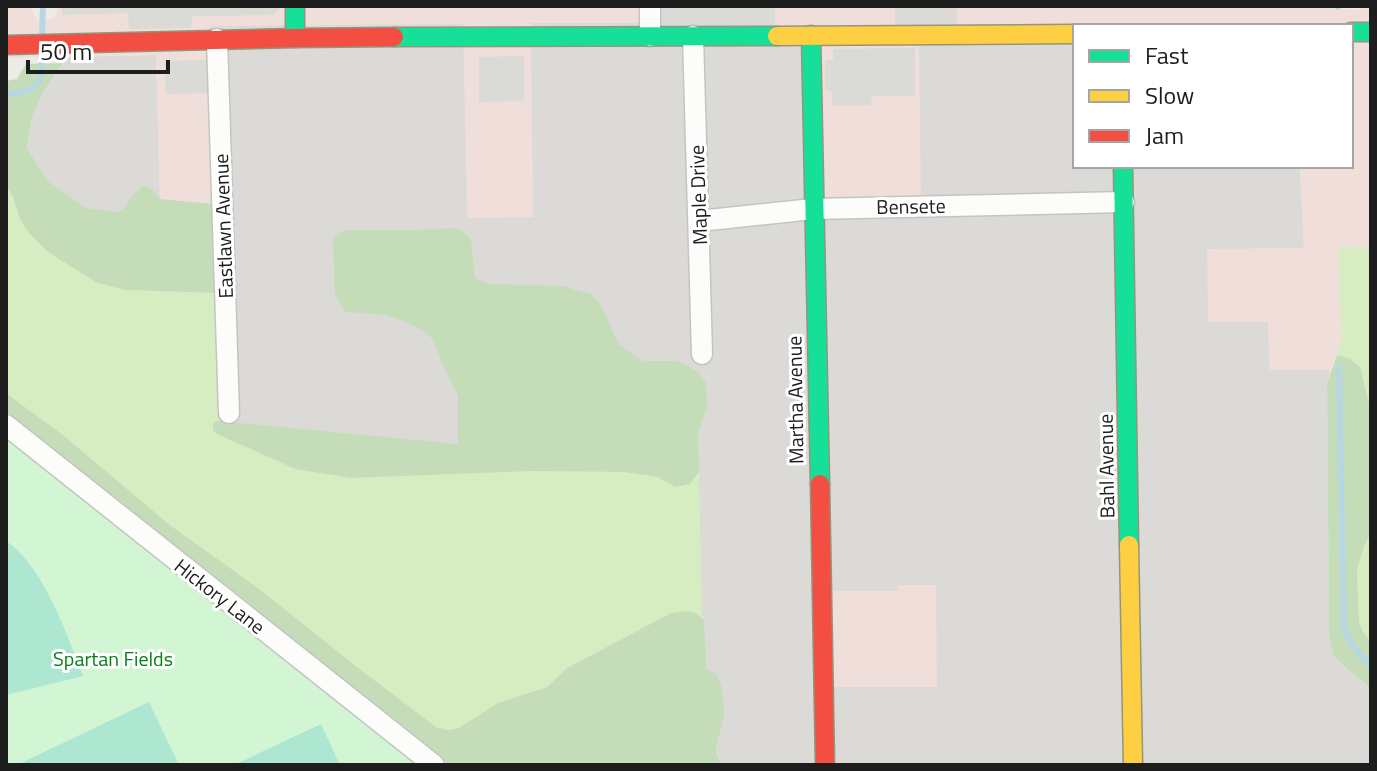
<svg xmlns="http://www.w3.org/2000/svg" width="1377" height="771" viewBox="0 0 1377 771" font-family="'Titillium Web',sans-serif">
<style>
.residential{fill:#dbdad7}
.commercial{fill:#efded9}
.grass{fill:#d6ecc1}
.forest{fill:#c4ddb8}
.park{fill:#d2f5d3}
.pitch{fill:#aee7d1}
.parking{fill:#dadad7}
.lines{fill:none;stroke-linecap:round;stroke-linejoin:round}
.stream{stroke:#b7d7e2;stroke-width:6}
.street-casing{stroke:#c4c4c1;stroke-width:23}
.fast-casing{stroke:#93967c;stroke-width:21}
.slow-casing{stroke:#93967c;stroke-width:21}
.jam-casing{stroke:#93967c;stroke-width:21}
.street{stroke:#fcfcfb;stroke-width:20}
.fast{stroke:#16e098;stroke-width:18}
.slow{stroke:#ffcf43;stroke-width:18}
.jam{stroke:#f24e42;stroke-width:18}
.labels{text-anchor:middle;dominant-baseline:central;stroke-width:6;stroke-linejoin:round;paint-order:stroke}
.street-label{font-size:20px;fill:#1d1d1d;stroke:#fff}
.park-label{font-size:20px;fill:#048216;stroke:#fff}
</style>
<rect width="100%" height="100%" fill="#ecebe5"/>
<!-- residential -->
<g class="residential">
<path d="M642 6H957L958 25 1296 23V26H1075V166H1300L1304 248 1208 322H1268L1270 370H1330L1327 382 1329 636 1333 655 1346 668 1371 688V765H721L718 758 716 742 721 726 707 670 704 620 702 616 698 472 221 421 209 26Z"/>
<path d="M156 55 160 199 152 189 132 195 124 208 117 212 86 208 47 180 27 148 32 117 42 94 68 57Z"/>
</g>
<!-- commercial -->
<g class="commercial">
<path d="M6 6H30L32 12 37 19H51L56 15 58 6H642L643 23H531L533 217 467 218 463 24 209 26 214 204 160 199 156 55 6 58Z"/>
<path d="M775 6H895V44H919L921 203 821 205 818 26H775Z"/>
<path d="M957 6H1329L1332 9 1358 10 1362 6H1371V247L1338 248 1342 339 1330 370H1270L1268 322H1208L1207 249 1304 248 1300 166H1351V26H1296L1295 23 957 25Z"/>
<path d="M898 585H936L937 687H831L829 591H897Z"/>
</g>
<!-- grass -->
<g class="grass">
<path d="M6 186 13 197 20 219 125 290 216 293 221 421H216L213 430 217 434 295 469 350 478 533 471 623 472 657 477 675 487 690 484 699 472 702 616 696 613H671L567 668 547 687 498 703 459 728 448 730 436 727 171 526 63 435 6 393Z"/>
<path d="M1338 247H1371V411C1364 385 1366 363 1337 355L1342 339Z"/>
<path d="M1371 533V642L1363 632 1359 622 1357 570 1364 547Z"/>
</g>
<!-- forest -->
<g class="forest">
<path d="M63 63 42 94 32 117 27 148 47 180 86 208 117 212 124 208 132 195 144 186 152 189 160 199 214 204 216 293 125 290 96 282 48 252 30 234 20 219 13 197 6 186V81L17 79 26 64Z"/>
<path d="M457 228 471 239 475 278 489 284 563 286 591 294 601 305 619 345 644 361H678L698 372 706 383 707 406 698 434 699 472 690 484 675 487 657 477 623 472 533 471 350 478 295 469 217 434 213 430V424L216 421H221L457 444 458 442V396L442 363 433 339 422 330 406 322 387 315 345 312 335 294 333 239 338 233 346 230H411Z"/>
<path d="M1337 355 1349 358 1360 367 1371 411V533L1364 547 1357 570 1359 622 1363 632 1371 642V688L1346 668 1333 655 1329 636 1327 382Z"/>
<path d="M6 393 63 435 171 526 259 589 357 667 436 727 448 730 459 728 498 703 547 687 567 668 671 613C684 611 696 609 704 620L707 670 716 673C722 684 724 700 724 713 723 733 710 744 721 765H449L6 414Z"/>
</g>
<!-- park -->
<path class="park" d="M6 437 419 765H6Z"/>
<!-- pitch -->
<g class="pitch">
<path d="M6 541C43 565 67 635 83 676L6 695Z"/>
<path d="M149 702 179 765H17Z"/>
<path d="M321 724 340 765H234Z"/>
</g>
<!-- parking -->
<g class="parking">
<path d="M62 6H281L274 15 192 16 191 28 129 29 128 13 62 15Z"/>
<path d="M915 48V96H872L871 105 832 106V91L825 90V60H833V49Z"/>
<path d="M524 56V101L479 102V57Z"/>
<path d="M208 60 209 93 166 94 165 61Z"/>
</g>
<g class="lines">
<!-- stream -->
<g class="stream">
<path d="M1338 7V6"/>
<path d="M42 36 43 6"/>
<path d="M6 95C41 89 42 85 42 51"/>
<path d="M1339 366 1344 629 1349 640 1371 667"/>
</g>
<!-- street casing -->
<g class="street-casing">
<g id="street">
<path d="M650 6V36"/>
<path d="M693 36 702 354"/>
<path d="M217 39 229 413"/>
<path d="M699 221 813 209 1124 202"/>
<path d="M6 425 434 765"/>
</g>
</g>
<!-- fast casing -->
<g class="fast-casing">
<g id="fast">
<path d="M295 6V38"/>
<path d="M1351 32H1371"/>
<path d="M811 35 820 484"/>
<path d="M394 37 777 36"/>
<path d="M1123 166 1129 545"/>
</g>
</g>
<!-- slow casing -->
<g class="slow-casing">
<g id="slow">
<path d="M777 36 1075 34"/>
<path d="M1129 545 1133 765"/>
</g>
</g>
<!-- jam casing -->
<g class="jam-casing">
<g id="jam">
<path d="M6 45 295 38 394 37"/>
<path d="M820 484 825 765"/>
</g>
</g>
<!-- street -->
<use href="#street" class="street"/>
<!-- fast -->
<use href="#fast" class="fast"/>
<!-- slow -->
<use href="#slow" class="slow"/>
<!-- jam -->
<use href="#jam" class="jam"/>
</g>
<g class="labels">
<!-- street labels -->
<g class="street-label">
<text transform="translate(698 195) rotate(-92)">Maple Drive</text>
<text transform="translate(911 206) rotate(-1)">Bensete</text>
<text transform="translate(223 226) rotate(-92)">Eastlawn Avenue</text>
<text transform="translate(795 400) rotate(-91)">Martha Avenue</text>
<text transform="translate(1106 466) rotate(-91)">Bahl Avenue</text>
<text transform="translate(220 596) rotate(38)">Hickory Lane</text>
</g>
<!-- park labels -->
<g class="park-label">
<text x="113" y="658">Spartan Fields</text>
</g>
</g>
<!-- border -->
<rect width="1377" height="771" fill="none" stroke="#1d1d1d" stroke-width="16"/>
<!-- legend -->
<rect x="1073" y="24" width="280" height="144" fill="#ffffff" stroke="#a5a5a5" stroke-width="2"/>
<rect x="1089" y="50" width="40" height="12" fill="#16e098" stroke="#a5a5a5" stroke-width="2"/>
<text x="1145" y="64" font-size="24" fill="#1d1d1d">Fast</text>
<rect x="1089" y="90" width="40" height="12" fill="#ffcf43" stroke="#a5a5a5" stroke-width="2"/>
<text x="1145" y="104" font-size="24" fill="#1d1d1d">Slow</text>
<rect x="1089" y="130" width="40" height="12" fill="#f24e42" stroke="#a5a5a5" stroke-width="2"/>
<text x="1145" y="144" font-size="24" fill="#1d1d1d">Jam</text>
<!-- scale -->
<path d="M28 60v12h140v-12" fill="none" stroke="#1d1d1d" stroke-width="4"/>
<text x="40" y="60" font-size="24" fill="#1d1d1d" stroke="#ffffff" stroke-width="6" paint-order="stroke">50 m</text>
</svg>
